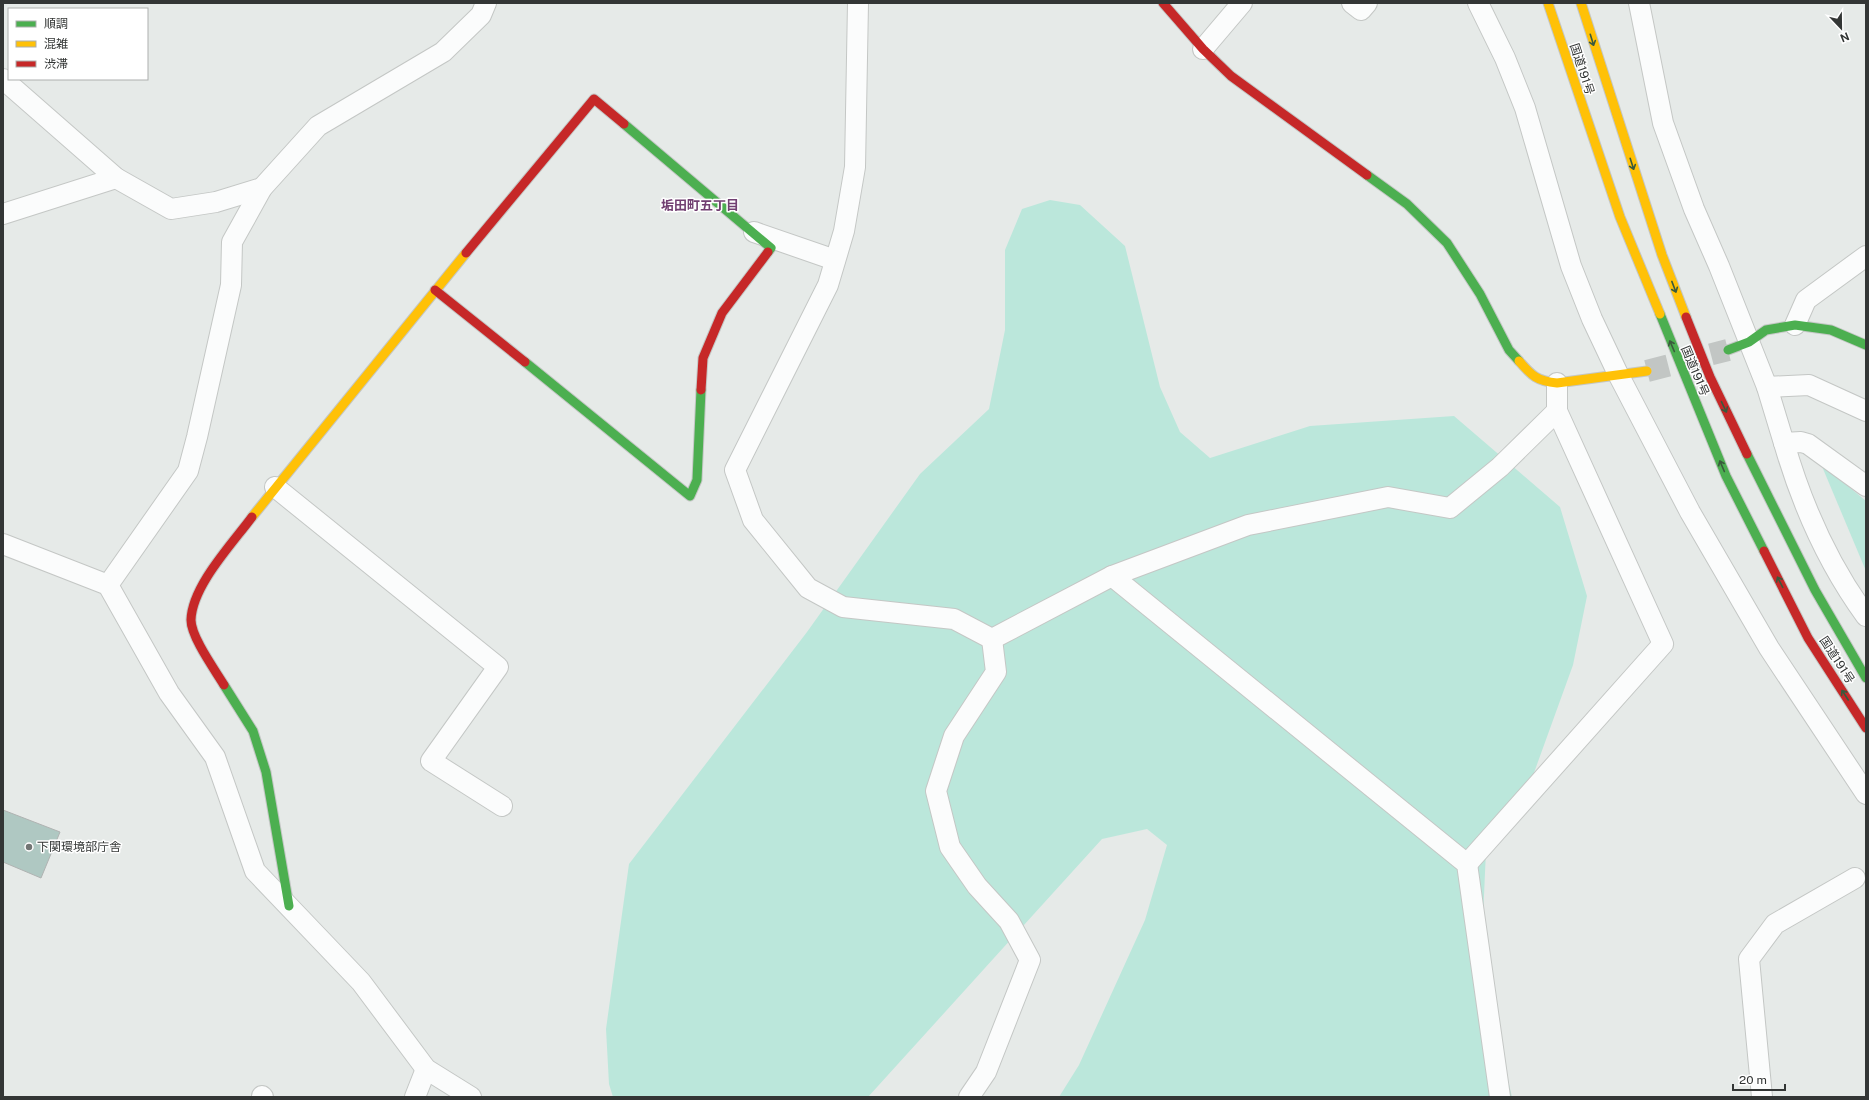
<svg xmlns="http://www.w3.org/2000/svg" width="1869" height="1100" viewBox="0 0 1869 1100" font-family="'Public Sans','Noto Sans JP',sans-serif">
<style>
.green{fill:#bbe7db}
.building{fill:#afc8c2;stroke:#b0b3b2}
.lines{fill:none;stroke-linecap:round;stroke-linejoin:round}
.secondary-tunnel{stroke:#c2c6c4;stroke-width:22;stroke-dasharray:22 11;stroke-linecap:butt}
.street-casing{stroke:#c4c7c5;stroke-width:22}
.fast-casing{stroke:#c4c7c5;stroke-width:11}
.slow-casing{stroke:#c4c7c5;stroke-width:11}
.jam-casing{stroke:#c4c7c5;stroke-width:11}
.street{stroke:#fbfcfc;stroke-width:20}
.fast{stroke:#4caf50;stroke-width:9}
.slow{stroke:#ffc107;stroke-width:9}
.jam{stroke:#c62828;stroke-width:9}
.oneway{stroke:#3a5a3d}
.poi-dot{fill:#727574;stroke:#fff;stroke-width:1.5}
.labels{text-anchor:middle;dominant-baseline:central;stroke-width:3;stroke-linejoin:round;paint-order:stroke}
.street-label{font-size:12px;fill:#333635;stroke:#fff}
.poi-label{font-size:12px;fill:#333635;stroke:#fff;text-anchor:start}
.neighbourhood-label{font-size:13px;font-weight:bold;fill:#724072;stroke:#fff}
</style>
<rect width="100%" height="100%" fill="#e6eae8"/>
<!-- green -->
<g class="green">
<path d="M1050 200 1080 205 1125 246 1160 387 1180 432 1210 458 1310 426 1454 416 1560 507 1587 596 1573 665 1531 781 1486 850 1481 964 1512 1097H1059L1079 1065 1145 920 1167 845 1147 829 1102 839 868 1097H613L609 1084 606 1029 629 864 807 632 920 474 989 409 1005 330V250L1022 209Z"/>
<path d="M1821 464 1866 501V571Z"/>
</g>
<!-- building -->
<path class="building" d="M3 810 60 832 41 878 3 862Z"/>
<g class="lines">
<!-- secondary-tunnel -->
<path class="secondary-tunnel" d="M1647 371 1728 350"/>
<!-- street casing -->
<g class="street-casing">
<g id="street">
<path d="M858 3 855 167 844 231 828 285 735 470 753 520 808 588 843 607 954 619 992 639"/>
<path d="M1352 3 1361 10 1367 3"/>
<path d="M1478 3 1505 58 1525 108 1571 266 1592 319 1618 374 1690 512 1769 648 1866 794"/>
<path d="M1639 3 1663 123 1694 209 1719 266 1767 387 1784 443 1801 442 1808 444 1866 486"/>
<path d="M1203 49 1242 3"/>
<path d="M3 79 116 178 171 209 216 202 262 188"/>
<path d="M3 214 116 178"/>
<path d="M754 232 835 260"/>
<path d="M1795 325 1806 300 1866 256"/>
<path d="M1767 387 1809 385 1866 411"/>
<path d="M1784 443C1802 505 1828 564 1866 616"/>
<path d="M275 487 498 667 431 761 502 806"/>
<path d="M3 544 108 585 169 693 215 757 255 871 361 982 426 1069 471 1097"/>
<path d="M1112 576 1467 864 1500 1097"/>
<path d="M108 585 188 471 197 437 231 285 232 242 262 188 318 126 443 52 481 15 486 3"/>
<path d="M992 639 1112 576 1248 525 1388 497 1450 508 1500 467 1557 411"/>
<path d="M1467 864 1663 644 1557 411V383"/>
<path d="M262 1096 263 1097"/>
<path d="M415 1097 426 1069"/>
<path d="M969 1097 986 1072 1030 960 1009 921 977 886 950 847 936 791 954 736 996 672 992 639"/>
<path d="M1762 1097 1749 959 1775 924 1855 878"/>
</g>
</g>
<!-- fast casing -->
<g class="fast-casing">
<g id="fast">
<path d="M624 124 771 248 768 252"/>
<path d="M1367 175 1407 204 1447 243 1480 294 1509 350 1519 361"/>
<path d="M1660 314 1726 476 1764 551"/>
<path d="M1728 350 1749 342 1766 330 1795 325 1831 330 1866 345"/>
<path d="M525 362 690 496 697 480 701 390"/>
<path d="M1747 454 1815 590 1866 678"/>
<path d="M224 685 253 731 266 772 289 906"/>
</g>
</g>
<!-- slow casing -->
<g class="slow-casing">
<g id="slow">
<path d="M1548 3 1620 217 1660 314"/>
<path d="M1581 3 1662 255 1686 317"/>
<path d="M1519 361C1532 376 1537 381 1557 383L1647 371"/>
<path d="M252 517 466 253"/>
</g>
</g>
<!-- jam casing -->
<g class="jam-casing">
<g id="jam">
<path d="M1163 3 1203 49 1231 76 1367 175"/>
<path d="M466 253 594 99 624 124"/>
<path d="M435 290 525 362"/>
<path d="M1686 317 1710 377 1747 454"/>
<path d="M701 390 703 358 722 313 768 252"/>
<path d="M1764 551 1808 638 1866 728"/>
<path d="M224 685C215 670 191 637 191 620 192 586 232 544 252 517"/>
</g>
</g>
<!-- street -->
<use href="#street" class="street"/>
<!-- fast -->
<use href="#fast" class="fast"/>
<!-- slow -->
<use href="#slow" class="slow"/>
<!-- jam -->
<use href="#jam" class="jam"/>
</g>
<!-- one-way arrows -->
<defs><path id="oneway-shaft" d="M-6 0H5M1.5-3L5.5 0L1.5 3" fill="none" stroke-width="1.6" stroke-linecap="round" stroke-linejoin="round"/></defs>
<g class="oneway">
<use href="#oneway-shaft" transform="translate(1592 40) rotate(73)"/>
<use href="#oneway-shaft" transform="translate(1632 164) rotate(72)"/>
<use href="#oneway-shaft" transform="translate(1674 287) rotate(69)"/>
<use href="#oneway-shaft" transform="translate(1672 346) rotate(-113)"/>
<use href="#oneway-shaft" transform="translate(1724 407) rotate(65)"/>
<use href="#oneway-shaft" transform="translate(1722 466) rotate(-113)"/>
<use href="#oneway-shaft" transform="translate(1780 582) rotate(-117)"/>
<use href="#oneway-shaft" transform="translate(1845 695) rotate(-123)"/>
</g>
<!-- markers -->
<circle class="poi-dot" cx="29" cy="847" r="4"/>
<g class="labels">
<!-- street labels -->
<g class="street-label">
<text transform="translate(1582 69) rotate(72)">国道191号</text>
<text transform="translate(1695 371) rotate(67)">国道191号</text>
<text transform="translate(1837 660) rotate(57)">国道191号</text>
</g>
<!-- poi labels -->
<g class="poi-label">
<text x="37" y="847">下関環境部庁舎</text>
</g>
<!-- neighbourhood labels -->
<g class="neighbourhood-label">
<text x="700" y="205">垢田町五丁目</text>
</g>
</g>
<!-- border -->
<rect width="1869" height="1100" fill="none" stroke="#333635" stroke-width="8"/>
<!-- legend -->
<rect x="8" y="8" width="140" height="72" fill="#ffffff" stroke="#adafae"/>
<rect x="16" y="21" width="20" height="6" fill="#4caf50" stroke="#adafae"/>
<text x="44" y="28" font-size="12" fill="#333635">順調</text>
<rect x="16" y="41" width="20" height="6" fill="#ffc107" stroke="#adafae"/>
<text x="44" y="48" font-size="12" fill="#333635">混雑</text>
<rect x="16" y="61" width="20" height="6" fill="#c62828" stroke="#adafae"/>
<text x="44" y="68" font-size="12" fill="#333635">渋滞</text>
<!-- north arrow -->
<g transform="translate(1841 28) rotate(158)" stroke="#ffffff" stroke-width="3" paint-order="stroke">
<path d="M0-3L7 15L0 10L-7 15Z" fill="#333635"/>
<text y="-6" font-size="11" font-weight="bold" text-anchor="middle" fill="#333635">N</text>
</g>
<!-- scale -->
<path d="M1733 1084v6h52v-6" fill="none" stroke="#333635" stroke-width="2"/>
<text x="1739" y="1084" font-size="12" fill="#333635" stroke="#ffffff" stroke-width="3" paint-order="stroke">20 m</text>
</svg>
